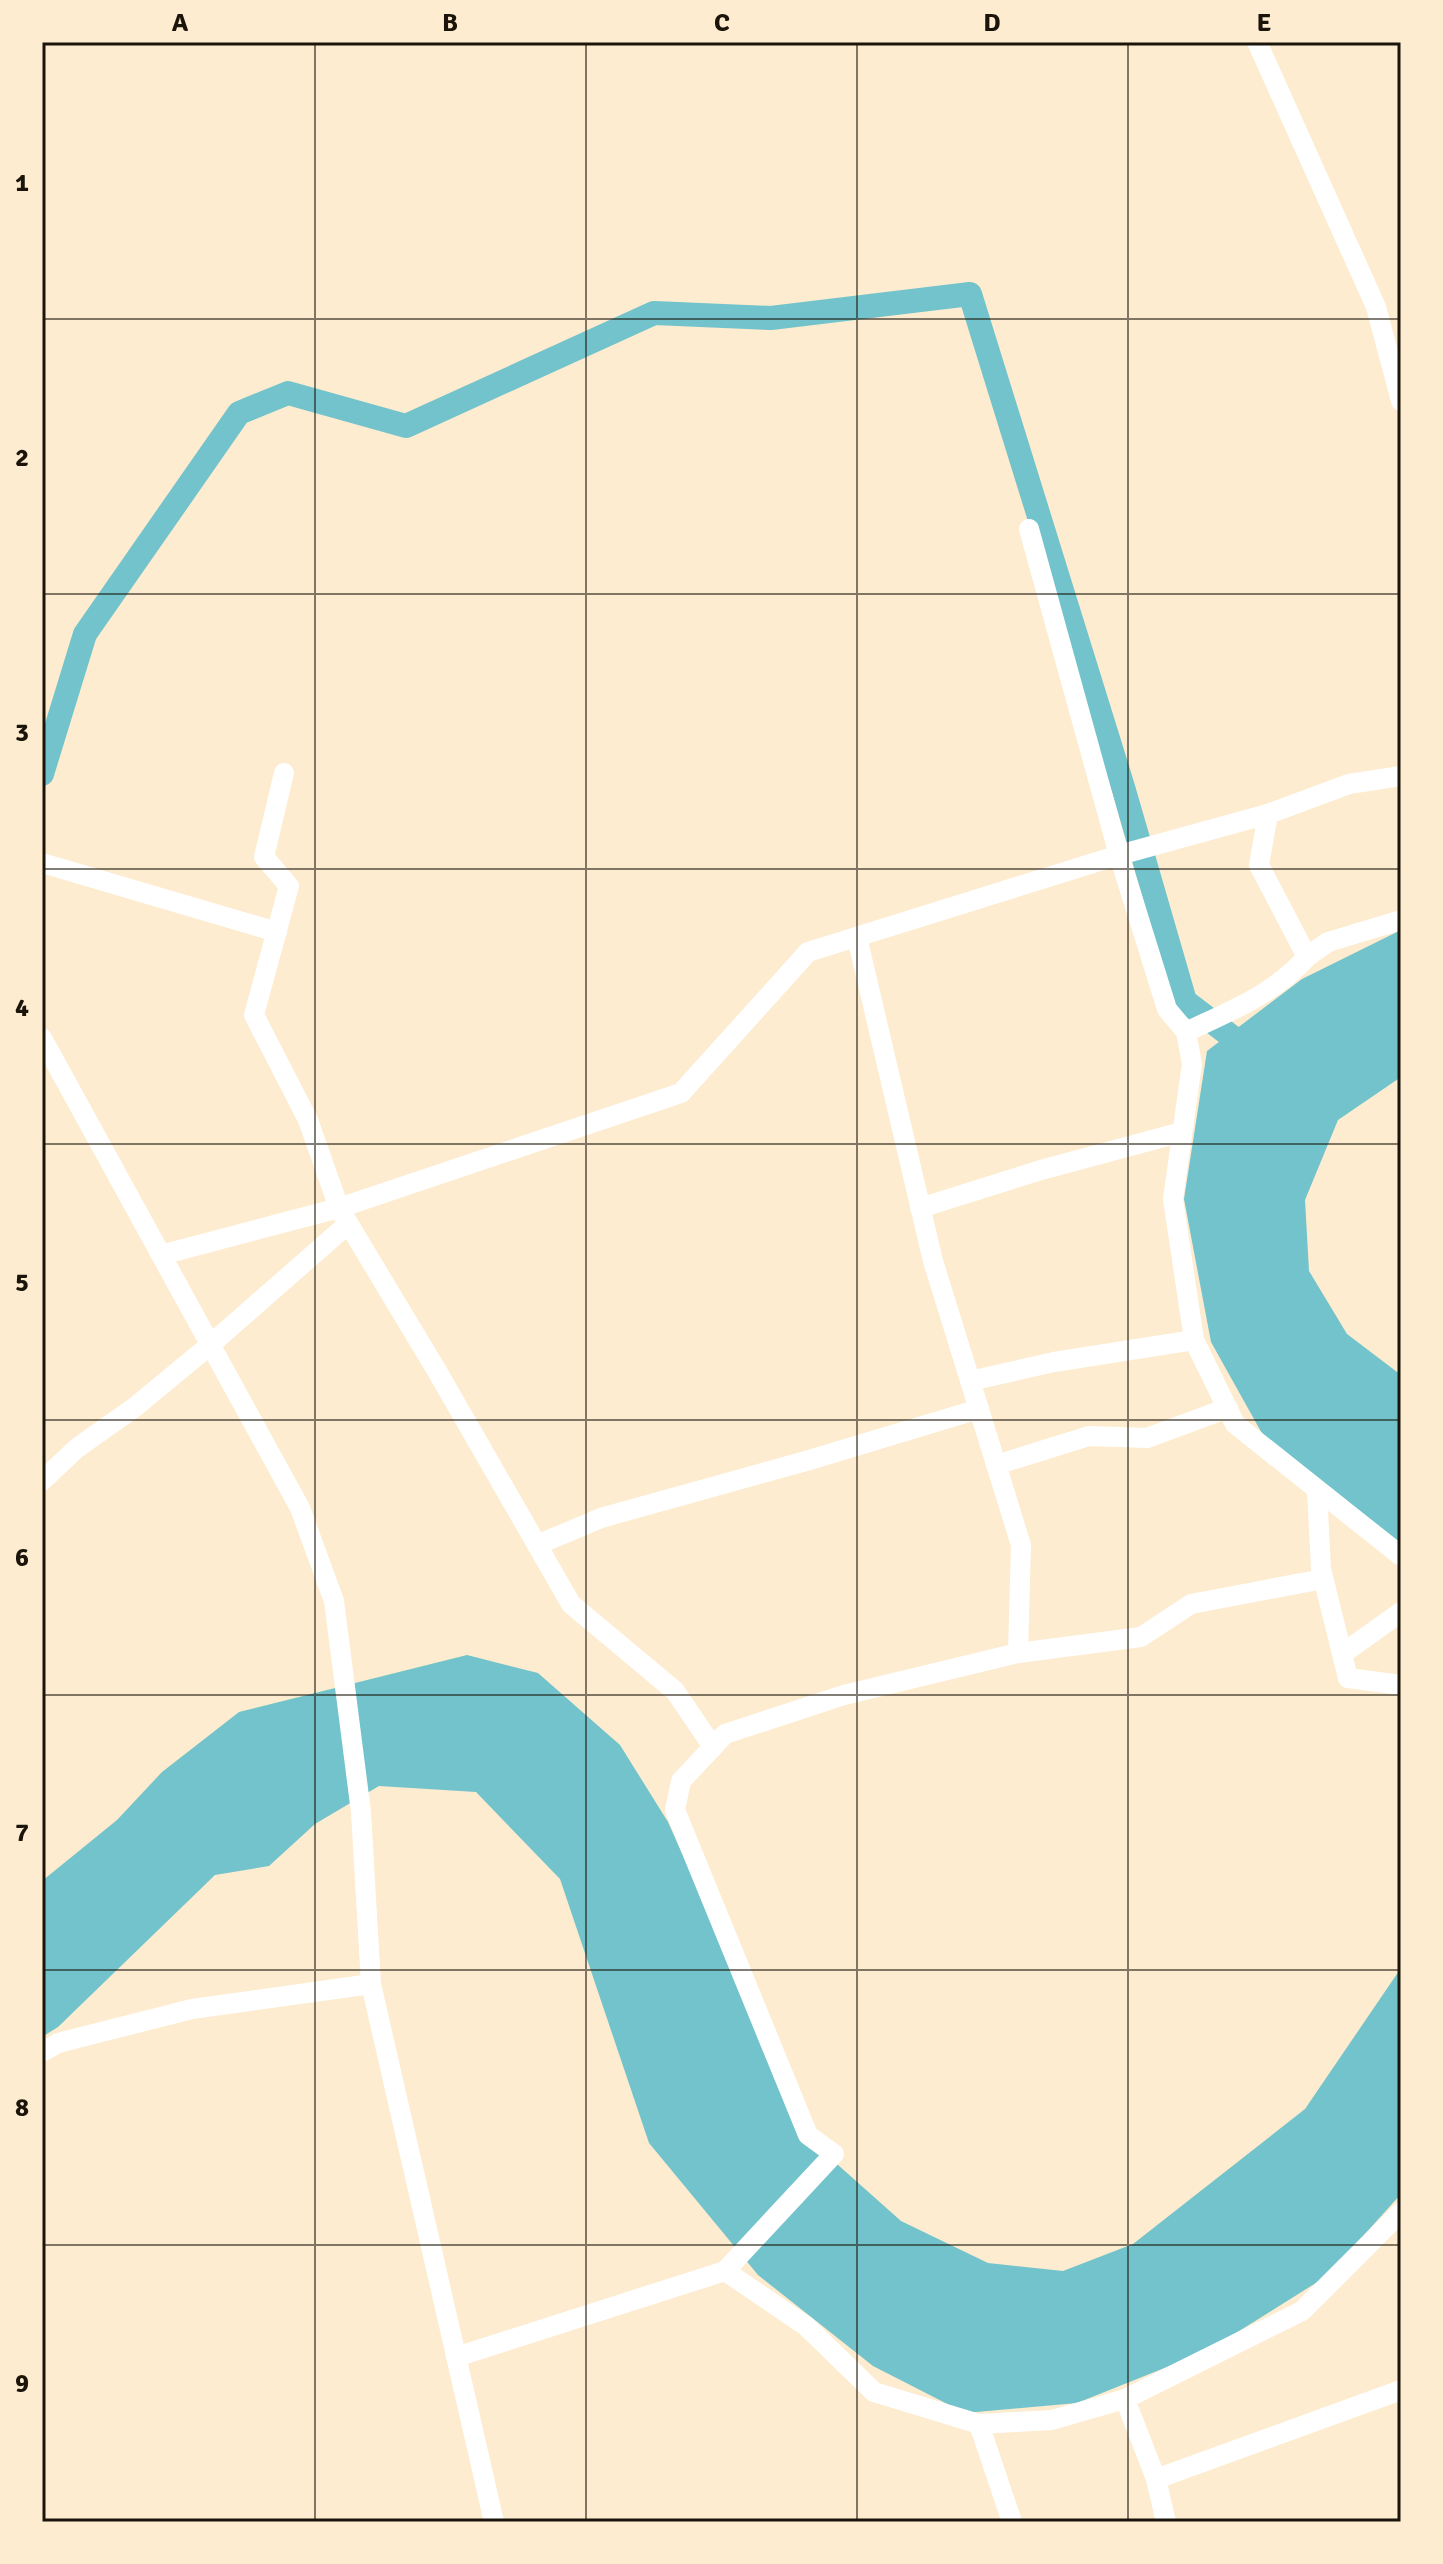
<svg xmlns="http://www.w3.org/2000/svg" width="1443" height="2564" viewBox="0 0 1443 2564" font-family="Signika,sans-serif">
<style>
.water{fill:#72c3cb}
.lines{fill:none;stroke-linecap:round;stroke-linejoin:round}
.canal{stroke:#72c3cb;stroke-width:24}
.street{stroke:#fff;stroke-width:20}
.grid{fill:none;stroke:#1a140a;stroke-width:2;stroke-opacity:0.55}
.neatline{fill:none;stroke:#1a140a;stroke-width:3}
.grid-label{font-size:26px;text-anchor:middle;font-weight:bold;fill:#1a140a}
</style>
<rect width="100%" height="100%" fill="#fdeccf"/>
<!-- water -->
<g class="water">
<path d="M1401 930V1077L1338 1120 1305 1200 1309 1271 1347 1334 1401 1375V1543L1264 1437 1211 1342 1184 1199 1207 1051 1302 979Z"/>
<path d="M467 1655 538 1673 620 1745 668 1822 810 2140 901 2221 988 2263 1063 2271 1133 2244 1305 2109 1401 1968V2194L1327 2276 1207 2351 1077 2403 965 2413 873 2366 758 2275 649 2143 560 1879 476 1792 379 1786 315 1824 269 1866 215 1875 58 2027 42 2037V1881L117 1820 162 1772 239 1712Z"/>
</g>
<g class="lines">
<!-- canal -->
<path class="canal" d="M42 774 85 634 239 413 288 393 406 426 654 313 771 318 970 294 1123 787 1185 1001 1253 1053"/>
<!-- street -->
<g class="street">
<path d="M1257 42 1376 307 1401 401"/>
<path d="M284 773 264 857 289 886 254 1015 308 1120 339 1208 437 1371 571 1604 675 1691 713 1747"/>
<path d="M1401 776 1349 784 1268 814 1259 865 1307 957C1273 995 1232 1010 1186 1032L1192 1064 1173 1199 1194 1340 1235 1424 1401 1556"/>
<path d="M42 863 277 932"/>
<path d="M1307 957 1328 942 1401 920"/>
<path d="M1186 1032 1167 1009 1119 855 1268 814"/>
<path d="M42 1038 300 1508 334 1601 361 1812 371 1984 494 2522"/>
<path d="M920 1208 1041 1170 1182 1132"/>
<path d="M161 1255 339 1208 681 1093 808 952 1119 855 1029 529"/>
<path d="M970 1381 1054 1362 1194 1340"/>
<path d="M996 1465 1089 1436 1147 1438 1228 1408"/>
<path d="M42 1481 77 1448 135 1407 210 1345 348 1224"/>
<path d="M1317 1490 1321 1569 1348 1678 1401 1685"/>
<path d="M537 1545 601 1518 806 1461 979 1409"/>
<path d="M1018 1653 1141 1637 1191 1604 1323 1579"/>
<path d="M1342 1654 1401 1612"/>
<path d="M42 2052 58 2043 192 2009 371 1984"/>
<path d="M725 2271 806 2326 874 2392 979 2424 1052 2420 1125 2399 1302 2311 1401 2212"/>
<path d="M456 2357 725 2271 834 2154 808 2135 675 1810 681 1781 725 1734 844 1695 1018 1653 1021 1545 933 1261 857 937"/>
<path d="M1125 2399 1156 2479 1166 2522"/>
<path d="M979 2424 1012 2522"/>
<path d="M1156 2479 1401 2390"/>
</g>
</g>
<!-- grid -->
<path class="grid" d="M315 42V2522M586 42V2522M857 42V2522M1128 42V2522M42 319H1401M42 594H1401M42 869H1401M42 1144H1401M42 1420H1401M42 1695H1401M42 1970H1401M42 2245H1401"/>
<!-- border -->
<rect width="1443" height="2564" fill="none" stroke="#fdeccf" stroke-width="88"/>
<rect x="44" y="44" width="1355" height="2476" class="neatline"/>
<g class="grid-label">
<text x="180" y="31">A</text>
<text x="450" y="31">B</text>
<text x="722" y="31">C</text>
<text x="992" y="31">D</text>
<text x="1264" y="31">E</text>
<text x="22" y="191">1</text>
<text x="22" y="466">2</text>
<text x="22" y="741">3</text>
<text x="22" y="1016">4</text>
<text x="22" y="1291">5</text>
<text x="22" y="1566">6</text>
<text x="22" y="1841">7</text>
<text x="22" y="2116">8</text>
<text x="22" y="2392">9</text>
</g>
</svg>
